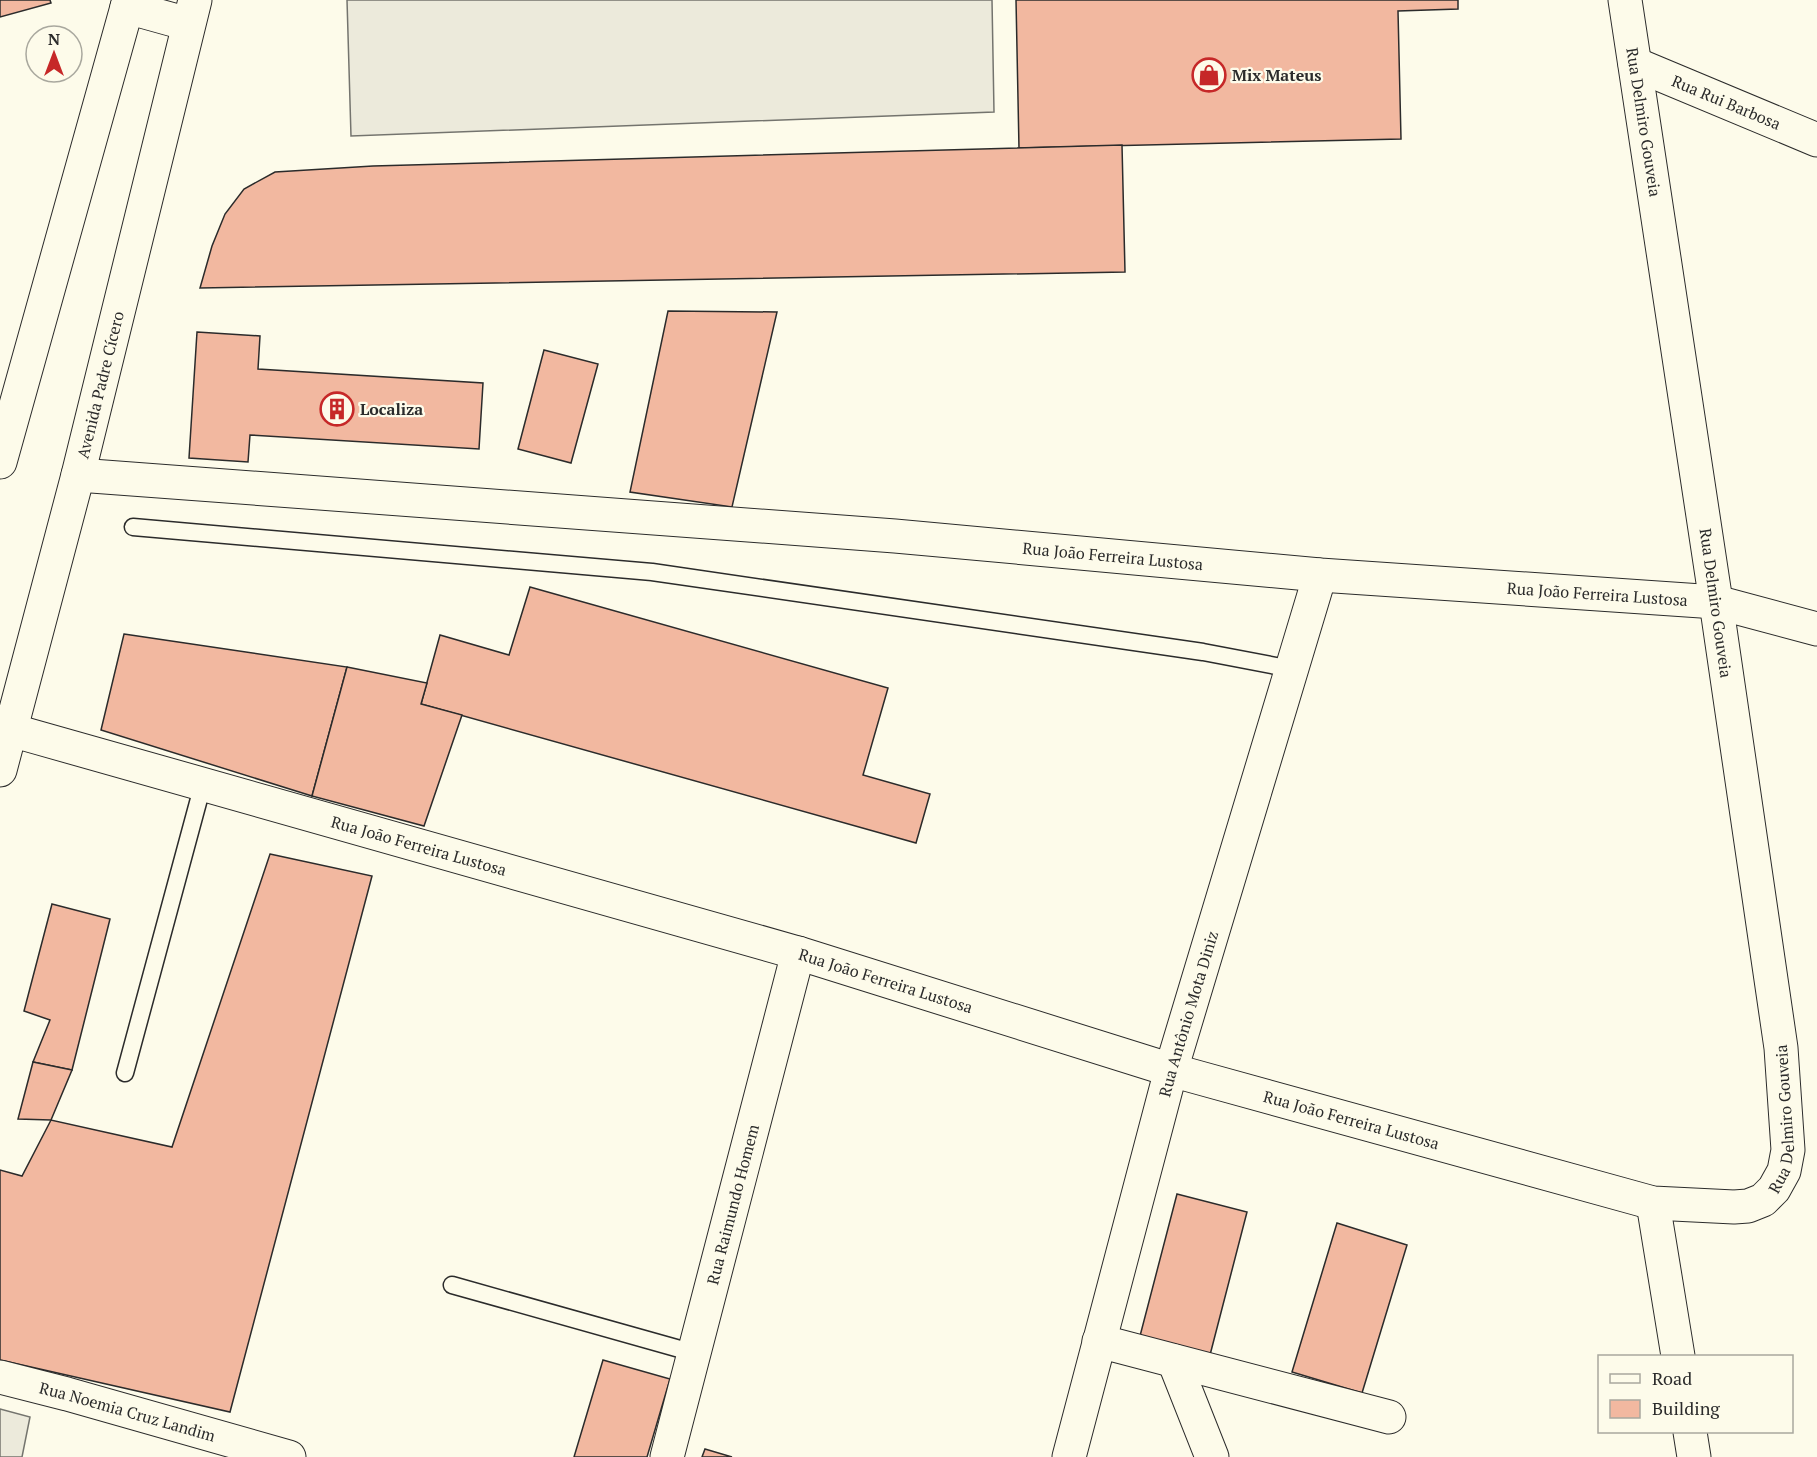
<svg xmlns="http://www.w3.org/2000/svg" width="1817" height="1457" font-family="'PT Serif',serif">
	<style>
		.parking { fill: #eceadb; stroke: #74746e; stroke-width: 1.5 }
		.building { fill: #f2b8a0; stroke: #2b2b2b; stroke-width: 1.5 }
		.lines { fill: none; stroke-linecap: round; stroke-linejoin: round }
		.lane-casing { stroke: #2b2b2b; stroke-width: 19 }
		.street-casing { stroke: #2b2b2b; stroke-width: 35 }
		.highway-casing { stroke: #2b2b2b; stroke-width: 35 }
		.lane { stroke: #fdfbea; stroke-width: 16 }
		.street { stroke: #fdfbea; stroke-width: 33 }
		.highway { stroke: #fdfbea; stroke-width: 33 }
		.labels { text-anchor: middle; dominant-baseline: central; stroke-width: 4.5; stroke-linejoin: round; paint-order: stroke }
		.poi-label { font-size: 16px; font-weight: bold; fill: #2b2b2b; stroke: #fdfbea; text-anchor: start }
		.street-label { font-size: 16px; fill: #2b2b2b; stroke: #fdfbea }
	</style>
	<rect width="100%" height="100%" fill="#fdfbea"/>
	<g class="parking">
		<path d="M347 0H992L994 112 351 136Z"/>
		<path d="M0 1409 30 1417 22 1457H0Z"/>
	</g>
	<g class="building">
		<path d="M0 0H50L51 3 0 17Z"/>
		<path d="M1016 0H1458V9L1398 11 1401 139 1019 148Z"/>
		<path d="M1122 145 1125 272 200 288 212 246 225 214 244 189 275 172 373 166Z"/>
		<path d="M668 311 777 312 732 507 630 492Z"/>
		<path d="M197 332 260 336 258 369 483 383 479 449 250 435 248 462 189 458Z"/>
		<path d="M544 350 598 364 571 463 518 449Z"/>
		<path d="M530 587 888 688 863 775 930 794 916 843 421 704 440 635 509 655Z"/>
		<path d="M124 634 347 667 312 796 101 730Z"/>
		<path d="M347 667 427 683 421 704 462 715 424 826 312 796Z"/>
		<path d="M270 854 372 876 230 1412 0 1360V1170L22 1176 51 1120 172 1147Z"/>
		<path d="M52 904 110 919 72 1070 33 1062 50 1020 24 1011Z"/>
		<path d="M33 1062 72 1070 51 1120 18 1119Z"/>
		<path d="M1177 1194 1247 1212 1210 1355 1140 1336Z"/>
		<path d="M1337 1223 1407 1245 1362 1393 1292 1372Z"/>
		<path d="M603 1360 670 1379 647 1457H574Z"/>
		<path d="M705 1449 732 1457H702Z"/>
	</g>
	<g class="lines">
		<g class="lane-casing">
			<g id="lane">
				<path d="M133 527 652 572 1203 652 1292 669"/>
				<path d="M125 1073 203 784"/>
				<path d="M452 1285 694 1353"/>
			</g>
		</g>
		<g class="street-casing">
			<g id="street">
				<path id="s1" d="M1635 64 1817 140"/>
				<path id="s2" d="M78 475 895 536 1320 575 1716 602 1817 629"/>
				<path id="s3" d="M11 730 798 953 1171 1070 1653 1203 1734 1207 1748 1206 1763 1200 1774 1189 1784 1171 1788 1150 1781 1048 1716 602 1625 0"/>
				<path d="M1653 1203 1678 1356"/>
				<path d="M1099 1341 1389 1417"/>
				<path d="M1174 1361 1212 1457"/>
				<path id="s4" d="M0 1377 67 1394 289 1457"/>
				<path d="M1690 1432 1694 1457"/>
				<path id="s5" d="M667 1457 798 953"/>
				<path id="s6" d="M1069 1457 1171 1070 1320 575"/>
			</g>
		</g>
		<g class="highway-casing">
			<g id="highway">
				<path d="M127 7 188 24"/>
				<path d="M0 462 129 0"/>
				<path id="s7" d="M0 770 78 475 195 0"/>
			</g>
		</g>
		<use href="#lane" class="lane"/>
		<use href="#street" class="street"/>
		<use href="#highway" class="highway"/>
	</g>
	<defs>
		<g id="shop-ring" transform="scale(1.725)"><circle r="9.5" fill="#fdfbea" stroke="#c62828" stroke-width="1.5"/><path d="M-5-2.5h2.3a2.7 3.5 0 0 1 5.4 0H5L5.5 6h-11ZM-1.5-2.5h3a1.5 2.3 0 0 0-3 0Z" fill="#c62828"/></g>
		<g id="building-ring" transform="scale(1.725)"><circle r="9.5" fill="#fdfbea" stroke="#c62828" stroke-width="1.5"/><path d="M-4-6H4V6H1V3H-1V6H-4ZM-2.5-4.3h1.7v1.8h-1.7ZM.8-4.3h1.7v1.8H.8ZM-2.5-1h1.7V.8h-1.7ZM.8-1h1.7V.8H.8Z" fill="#c62828"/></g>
	</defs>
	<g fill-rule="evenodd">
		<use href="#shop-ring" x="1209" y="75"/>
		<use href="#building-ring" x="337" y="409"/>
	</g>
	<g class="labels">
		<g class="poi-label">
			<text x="1232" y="75">Mix Mateus</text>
			<text x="360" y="409">Localiza</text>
		</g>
		<g class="street-label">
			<text stroke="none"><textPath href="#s1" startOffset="99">Rua Rui Barbosa</textPath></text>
			<text transform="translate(1644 122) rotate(81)">Rua Delmiro Gouveia</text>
			<text stroke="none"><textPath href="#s7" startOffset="398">Avenida Padre Cícero</textPath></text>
			<text stroke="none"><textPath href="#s2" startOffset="1038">Rua João Ferreira Lustosa</textPath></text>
			<text stroke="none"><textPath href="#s2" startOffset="1524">Rua João Ferreira Lustosa</textPath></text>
			<text transform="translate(1716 603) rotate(82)">Rua Delmiro Gouveia</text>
			<text stroke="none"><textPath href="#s3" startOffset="424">Rua João Ferreira Lustosa</textPath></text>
			<text stroke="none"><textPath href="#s3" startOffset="910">Rua João Ferreira Lustosa</textPath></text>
			<text stroke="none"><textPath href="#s6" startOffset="459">Rua Antônio Mota Diniz</textPath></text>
			<text stroke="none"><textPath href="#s3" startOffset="1908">Rua Delmiro Gouveia</textPath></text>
			<text stroke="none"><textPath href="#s3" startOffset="1396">Rua João Ferreira Lustosa</textPath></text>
			<text stroke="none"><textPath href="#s5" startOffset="261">Rua Raimundo Homem</textPath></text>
			<text stroke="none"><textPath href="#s4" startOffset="132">Rua Noemia Cruz Landim</textPath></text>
		</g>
	</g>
	<rect x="1598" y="1355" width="195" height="78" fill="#fdfbea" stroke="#a9a89e" stroke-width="1.5"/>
	<rect x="1610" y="1374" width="30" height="9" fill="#fdfbea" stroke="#a9a89e" stroke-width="1.5"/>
	<text x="1652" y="1385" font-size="18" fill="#2b2b2b">Road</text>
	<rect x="1610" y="1400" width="30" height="18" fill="#f2b8a0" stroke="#a9a89e" stroke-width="1.5"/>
	<text x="1652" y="1415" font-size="18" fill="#2b2b2b">Building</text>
	<g transform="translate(54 54)"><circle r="28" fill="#fdfbea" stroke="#a9a89e" stroke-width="1.5"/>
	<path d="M0-4.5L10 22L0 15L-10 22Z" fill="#c62828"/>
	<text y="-9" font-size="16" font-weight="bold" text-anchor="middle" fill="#2b2b2b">N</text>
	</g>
</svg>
